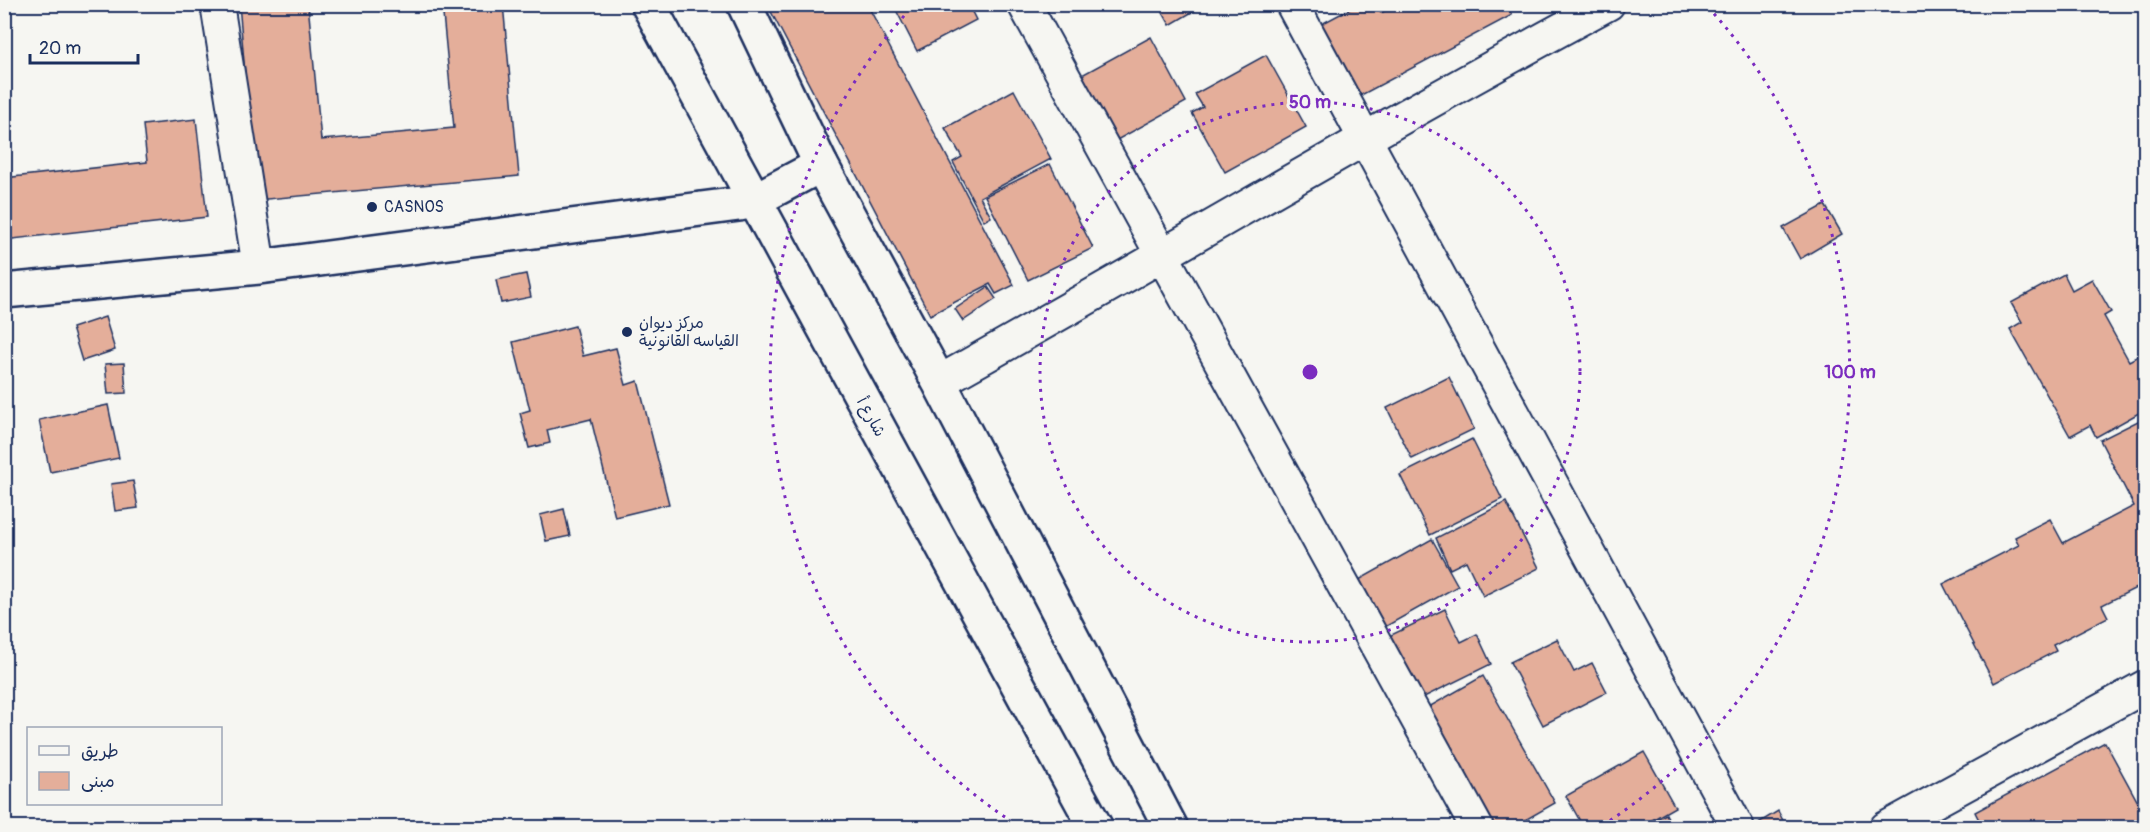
<svg xmlns="http://www.w3.org/2000/svg" width="2150" height="832" font-family="Pangolin,'Playpen Sans Arabic',sans-serif">
	<style>
		.building { fill: #e4ae9a; stroke: #1b2f5e; stroke-width: 1.5 }
		.lines { fill: none; stroke-linecap: round; stroke-linejoin: round }
		.street-casing { stroke: #1b2f5e; stroke-width: 36 }
		.secondary-casing { stroke: #1b2f5e; stroke-width: 38 }
		.street { stroke: #f6f6f2; stroke-width: 32 }
		.secondary { stroke: #f6f6f2; stroke-width: 33 }
		.ring { fill: none; stroke: #7b2cbf; stroke-width: 3; stroke-dasharray: 3 6 }
		.poi-dot { fill: #1b2f5e; stroke: #f6f6f2; stroke-width: 2 }
		.labels { text-anchor: middle; dominant-baseline: central; stroke-width: 6; stroke-linejoin: round; paint-order: stroke }
		.poi-label { font-size: 16px; fill: #1b2f5e; stroke: #f6f6f2; text-anchor: start }
		.street-label { font-size: 16px; fill: #1b2f5e; stroke: #f6f6f2 }
		.centre { fill: #7b2cbf; stroke: #f6f6f2; stroke-width: 3 }
		.ring-label { font-size: 18px; text-anchor: middle; font-weight: bold; fill: #7b2cbf; stroke: #f6f6f2; stroke-width: 6; stroke-linejoin: round; paint-order: stroke }
	</style>
	<rect width="100%" height="100%" fill="#f6f6f2"/>
	<filter id="ink" filterUnits="userSpaceOnUse"><feTurbulence type="fractalNoise" baseFrequency=".0167" numOctaves="2"/><feDisplacementMap in="SourceGraphic" scale="12" xChannelSelector="R" yChannelSelector="G"/><feConvolveMatrix kernelMatrix="1 2 1 2 8 2 1 2 1" color-interpolation-filters="sRGB"/></filter>
	<g filter="url(#ink)">
		<g class="building">
			<path d="M239 4H308L321 140 454 128 442 4H503L519 176 256 200Z"/>
			<path d="M767 4H867L1014 285 996 294 990 284 930 315Z"/>
			<path d="M893 4H968L976 20 917 51Z"/>
			<path d="M1158 4H1206L1170 25Z"/>
			<path d="M1359 4H1377L1381 13 1398 4H1506L1512 15 1350 101 1312 29Z"/>
			<path d="M1151 37 1186 102 1106 146 1071 81Z"/>
			<path d="M1266 55 1306 127 1225 172 1192 113 1203 107 1195 94Z"/>
			<path d="M1014 90 1051 159 980 197 991 217 984 221 953 162 962 157 945 128Z"/>
			<path d="M196 119 207 217 4 240V178L147 162 143 125Z"/>
			<path d="M1050 164 1093 248 1028 280 985 196Z"/>
			<path d="M1825 205 1842 234 1800 259 1783 228Z"/>
			<path d="M526 274 531 297 501 303 496 280Z"/>
			<path d="M2064 274 2072 290 2092 279 2111 312 2104 316 2129 361 2140 355 2146 365V409L2096 437 2090 425 2070 436 2010 329 2022 322 2011 303Z"/>
			<path d="M988 287 996 299 963 321 955 309Z"/>
			<path d="M105 317 115 350 82 361 72 328Z"/>
			<path d="M575 326 583 356 616 348 626 385 638 381 669 504 615 517 591 419 547 430 550 443 529 448 520 413 530 410 513 342Z"/>
			<path d="M124 363 126 393 108 394 105 364Z"/>
			<path d="M1449 377 1474 429 1412 459 1387 408Z"/>
			<path d="M108 405 119 458 50 472 39 420Z"/>
			<path d="M2146 417V583L2102 605 2108 617 2053 645 2056 651 1994 683 1943 584 2019 545 2015 537 2050 519 2063 543 2134 506 2100 440Z"/>
			<path d="M1472 439 1502 499 1430 535 1400 475Z"/>
			<path d="M133 481 138 508 115 511 111 484Z"/>
			<path d="M1506 502 1539 568 1483 596 1466 561 1450 569 1436 538Z"/>
			<path d="M564 509 570 536 546 541 540 515Z"/>
			<path d="M1432 539 1458 586 1383 628 1357 581Z"/>
			<path d="M1445 609 1461 642 1477 634 1491 664 1414 702 1383 639Z"/>
			<path d="M1557 639 1574 672 1592 663 1607 692 1543 725 1510 662Z"/>
			<path d="M1483 676 1555 803 1511 828H1495L1427 708Z"/>
			<path d="M2105 742 2146 817V828H1983L1975 812Z"/>
			<path d="M1644 752 1675 807 1638 828H1584L1566 796Z"/>
			<path d="M1778 811 1787 828H1750Z"/>
			<path d="M1666 814 1673 828H1640Z"/>
		</g>
		<g class="lines">
			<g class="street-casing">
				<g id="street">
					<path d="M217 4 259 267"/>
					<path d="M1024 4 1477 828"/>
					<path d="M1292 4 1738 828"/>
					<path d="M939 382C1163 257 1382 125 1608 4"/>
					<path d="M1886 828 2146 686"/>
				</g>
			</g>
			<g class="secondary-casing">
				<g id="secondary">
					<path d="M648 4 1096 828"/>
					<path d="M744 4 821 165 939 382 1171 828"/>
					<path d="M4 291 259 267 739 204 753 201 821 165"/>
				</g>
			</g>
			<use href="#street" class="street"/>
			<use href="#secondary" class="secondary"/>
		</g>
	</g>
	<g class="ring">
		<circle cx="1310" cy="372" r="270"/>
		<path d="M1020 827A540 540 0 0 1 912 7M1708 7A540 540 0 0 1 1600 827"/>
	</g>
	<g class="poi-dot">
		<circle cx="372" cy="207" r="6"/>
		<circle cx="627" cy="332" r="6"/>
	</g>
	<g class="labels">
		<g class="poi-label">
			<text x="384" y="207">CASNOS</text>
			<text x="639" y="323">مركز ديوان<tspan x="639" dy="18">القياسه القانونية</tspan></text>
		</g>
		<g class="street-label">
			<text transform="translate(871 417) rotate(61)">شارع أ</text>
		</g>
	</g>
	<circle cx="1310" cy="372" r="9" class="centre"/>
	<g class="ring-label">
		<text x="1310" y="108">50 m</text>
		<text x="1850" y="378">100 m</text>
	</g>
	<rect width="2150" height="832" fill="none" stroke="#f6f6f2" stroke-width="24"/>
	<rect x="12" y="12" width="2126" height="808" fill="none" stroke="#1b2f5e" stroke-width="2" filter="url(#ink)"/>
	<rect x="27" y="727" width="195" height="78" fill="#f6f6f2" stroke="#9ea6b7" stroke-width="1.5"/>
	<rect x="39" y="746" width="30" height="9" fill="#f6f6f2" stroke="#9ea6b7" stroke-width="1.5"/>
	<text x="81" y="757" font-size="18" fill="#1b2f5e">طريق</text>
	<rect x="39" y="772" width="30" height="18" fill="#e4ae9a" stroke="#9ea6b7" stroke-width="1.5"/>
	<text x="81" y="787" font-size="18" fill="#1b2f5e">مبنى</text>
	<path d="M30 54v9h108v-9" fill="none" stroke="#1b2f5e" stroke-width="3"/>
	<text x="39" y="54" font-size="18" fill="#1b2f5e" stroke="#f6f6f2" stroke-width="4.5" paint-order="stroke">20 m</text>
</svg>
